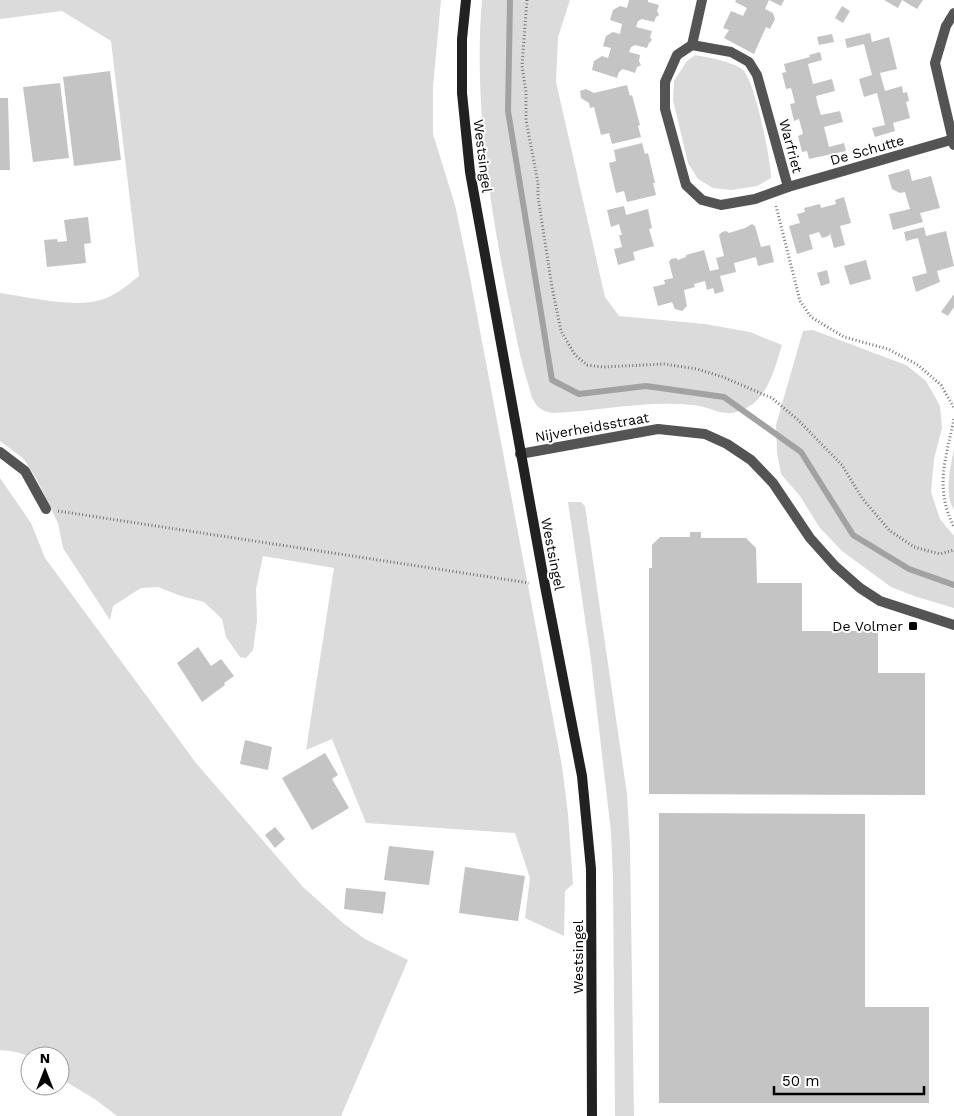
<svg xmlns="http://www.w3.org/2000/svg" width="954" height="1116" font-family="'Work Sans',sans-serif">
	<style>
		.green { fill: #dbdbdb }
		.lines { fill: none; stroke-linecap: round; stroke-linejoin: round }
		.stream { stroke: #a2a2a2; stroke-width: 6 }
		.building { fill: #c4c4c4 }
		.path { stroke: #767676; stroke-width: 3; stroke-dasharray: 1 2.5; stroke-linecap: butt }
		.minor { stroke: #545454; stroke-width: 10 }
		.tertiary { stroke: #545454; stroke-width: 10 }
		.secondary { stroke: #212121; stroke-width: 10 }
		.poi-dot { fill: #000; stroke: #fff; stroke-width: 2 }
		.labels { text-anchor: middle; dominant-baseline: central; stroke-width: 4; stroke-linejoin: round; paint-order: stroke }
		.street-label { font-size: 14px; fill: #000; stroke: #fff }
		.poi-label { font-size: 14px; fill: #000; stroke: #fff; text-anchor: end }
	</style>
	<rect width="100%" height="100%" fill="#fff"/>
	<g class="green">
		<path d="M0 0H441L433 87V134L455 205 468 267 562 766 568 814 573 884 565 891 564 936 525 918 530 878 515 833 366 823 332 739 306 750 334 568 263 556 256 589 257 621 253 650 246 658 240 657 226 637 222 619 204 602 181 596 158 587 141 588 113 606 110 620 63 548 58 523 37 480 24 459 0 441V293C30 297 75 309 104 299 117 294 128 285 139 276L111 41 62 11 0 19Z"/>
		<path d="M482 0H570L558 37 556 82 605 297 619 316 705 324 750 332 782 345C775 367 769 395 748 407 724 421 715 407 693 405 646 400 599 411 552 413 544 411 538 409 534 401 531 397 530 391 529 387 522 365 517 343 513 320 491 219 473 104 482 0Z"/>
		<path d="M695 55C707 57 734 62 743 70 755 82 771 160 771 178L757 186 731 190 713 188 698 179 688 163 673 100 674 81 687 61Z"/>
		<path d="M813 330 906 365 926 381 940 406 942 428 934 459 931 492 940 519 954 536V608L914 596 891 587 842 551 820 528 800 496 781 474 777 452 776 425 803 331Z"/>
		<path d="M954 450V510C944 495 950 466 954 450Z"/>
		<path d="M0 478 31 523 45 558 196 763 303 887 343 923 365 939 408 960 341 1116H117L96 1100 60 1078V1056H30V1057C20 1052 11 1051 0 1050Z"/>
		<path d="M568 502H581L585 506 627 794 630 845 634 1116H615L613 879 611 832 591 660Z"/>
	</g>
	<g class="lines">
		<path class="stream" d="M510 0 508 111 552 380 579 394 646 386 724 397 801 452 853 535 909 569 954 585"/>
	</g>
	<g class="building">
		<path d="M629 0H648V2L659 5 657 11 659 15 656 17 654 22 642 19 638 21 636 27 652 31 650 37 652 40 649 43 647 48 635 45 631 47 629 52 640 55 639 61 641 65 637 67 635 73 623 69 619 72 617 78 592 70 594 61 602 56 608 58 611 48 603 46 606 36 613 32 620 34 622 24 610 20 613 10 620 6 627 8Z"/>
		<path d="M736 0H784L781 6 769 0 765 9 773 13 775 19 770 29 766 27 754 54 724 38 729 30 723 28 731 11 743 16 747 8 735 2Z"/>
		<path d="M884 0H923L917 9 902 0 898 8Z"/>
		<path d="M842 6 850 11 843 23 835 18Z"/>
		<path d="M870 33 872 42 889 37 897 69 880 73 885 91 902 86 903 93 907 92 909 101 906 102 910 118 893 123 895 131 875 137 872 128 885 125 877 93 864 97 859 79 872 75 864 44 847 48 845 39Z"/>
		<path d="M832 34 834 42 819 45 817 37Z"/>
		<path d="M820 52 822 60 808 64 813 84 832 79 835 91 816 96 818 106 821 115 840 111 843 122 824 127 829 147 844 143 846 151 809 159 807 151 802 152 798 136 803 134 799 119 794 121 790 104 795 103 791 88 786 89 782 73 786 72 784 64 810 57 809 55Z"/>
		<path d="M110 71 121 160 74 166 63 77Z"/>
		<path d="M60 83 69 158 33 162 23 87Z"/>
		<path d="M627 85 630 96 632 95 640 125 638 126 641 137 612 144 609 133 601 135 594 107 590 108 589 103 581 98 580 91 586 89 594 93Z"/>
		<path d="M0 98H8L10 170H0Z"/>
		<path d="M642 143 645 154 648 153 655 183H653L656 195 627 202 624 191 616 193 609 163 616 161 614 150Z"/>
		<path d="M909 169 912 181 931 176 940 208 920 213 923 222 893 230 889 214 910 209 905 192 900 193 892 189 888 175Z"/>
		<path d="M844 197 851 223 840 226 845 245 834 248 830 233 829 236 822 238 819 232 809 235 813 249 797 254 789 226 800 223 797 214 805 212 804 208 820 204 821 208 836 204 835 200Z"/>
		<path d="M624 206 626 215 648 209 652 228 649 229 654 246 633 252 635 260 618 265 614 249 622 247 619 235H622L619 224 611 227 607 210Z"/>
		<path d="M88 217 91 243 84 244 86 263 47 267 44 240 57 239 58 242 67 241 64 220Z"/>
		<path d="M752 224 755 226 761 247 770 245 774 262 758 266 756 257 734 263 736 272 720 276 724 291 715 294 713 288 707 290 705 281 694 284 695 287 684 290 687 306 682 311 675 309 672 302 658 306 653 287 665 284 664 280 673 278 669 262 671 259 676 258 678 260 686 257V255L704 250 710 271 719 269 716 258 724 256 719 235 722 232 726 231 729 233 745 228Z"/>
		<path d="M924 227 926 236 946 231 954 266 937 271 940 282 916 292 912 277 927 273 918 238 906 241 904 232Z"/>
		<path d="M866 260 871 279 850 285 844 266Z"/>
		<path d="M827 270 830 283 821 286 817 273Z"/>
		<path d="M954 294V307L948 316 941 312Z"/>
		<path d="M690 532H701V538H746L756 548 757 583H802V631H878V673H925V795L649 794V568H652V545L660 537H690Z"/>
		<path d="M198 647 211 666 221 659 234 676 224 683 225 685 202 702 177 663Z"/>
		<path d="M245 740 272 747 268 770 240 764Z"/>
		<path d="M325 753 338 775 332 779 349 808 312 830 282 778Z"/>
		<path d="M659 813 865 814V1007H929V1103H659Z"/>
		<path d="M275 827 285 839 275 848 265 835Z"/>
		<path d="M389 846 434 851 429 885 384 880Z"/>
		<path d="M465 867 525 876 518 921 459 913Z"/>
		<path d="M346 888 386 892 383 914 344 909Z"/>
	</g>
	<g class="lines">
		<g class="path">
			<path d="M527 0 522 66 526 92V120L538 183V197L552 287 561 331 575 355 587 365 603 367 664 364 697 369 723 377 772 398 798 420 842 465 862 498 889 530 914 547 940 554 954 550"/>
			<path d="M776 206 800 301 811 317 844 337 888 349 918 365 941 385 954 408"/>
			<path d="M954 419C946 458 934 488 954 527"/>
			<path d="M58 511 529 583"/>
		</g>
		<g class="minor">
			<path d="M702 0 692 45 677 55 665 82V109L686 185 702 200 721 205 755 199 788 187 954 139"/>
			<path d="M954 13 946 26 935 63 954 145"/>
			<path d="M692 45 731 52 749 62 757 75 788 187"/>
			<path d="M0 452 25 471 46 509"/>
		</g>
		<path class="tertiary" d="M520 454 658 429 705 434 727 444 751 460 773 483 810 538 835 566 860 588 880 601 954 625"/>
		<path class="secondary" d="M466 0 462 39V93L470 172 545 586 582 776 591 869 592 1116"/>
	</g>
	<rect class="poi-dot" x="908" y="621" width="10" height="10" rx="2.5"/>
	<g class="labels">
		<g class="street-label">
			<text transform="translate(791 146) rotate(75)">Warfriet</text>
			<text transform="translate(867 150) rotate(-16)">De Schutte</text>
			<text transform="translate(483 156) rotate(83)">Westsingel</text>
			<text transform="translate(592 427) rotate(-10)">Nijverheidsstraat</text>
			<text transform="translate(553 554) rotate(79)">Westsingel</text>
			<text transform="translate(578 957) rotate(-90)">Westsingel</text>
		</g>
		<g class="poi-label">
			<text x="903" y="626">De Volmer</text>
		</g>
	</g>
	<g transform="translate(45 1071)"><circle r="24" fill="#ffffff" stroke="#999999"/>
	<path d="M0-4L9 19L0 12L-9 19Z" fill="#000000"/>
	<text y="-8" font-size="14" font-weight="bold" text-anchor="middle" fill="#000000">N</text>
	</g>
	<path d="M774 1086v8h150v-8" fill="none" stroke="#000000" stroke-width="2.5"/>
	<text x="782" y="1086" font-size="15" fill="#000000" stroke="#ffffff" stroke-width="4" paint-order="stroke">50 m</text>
</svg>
